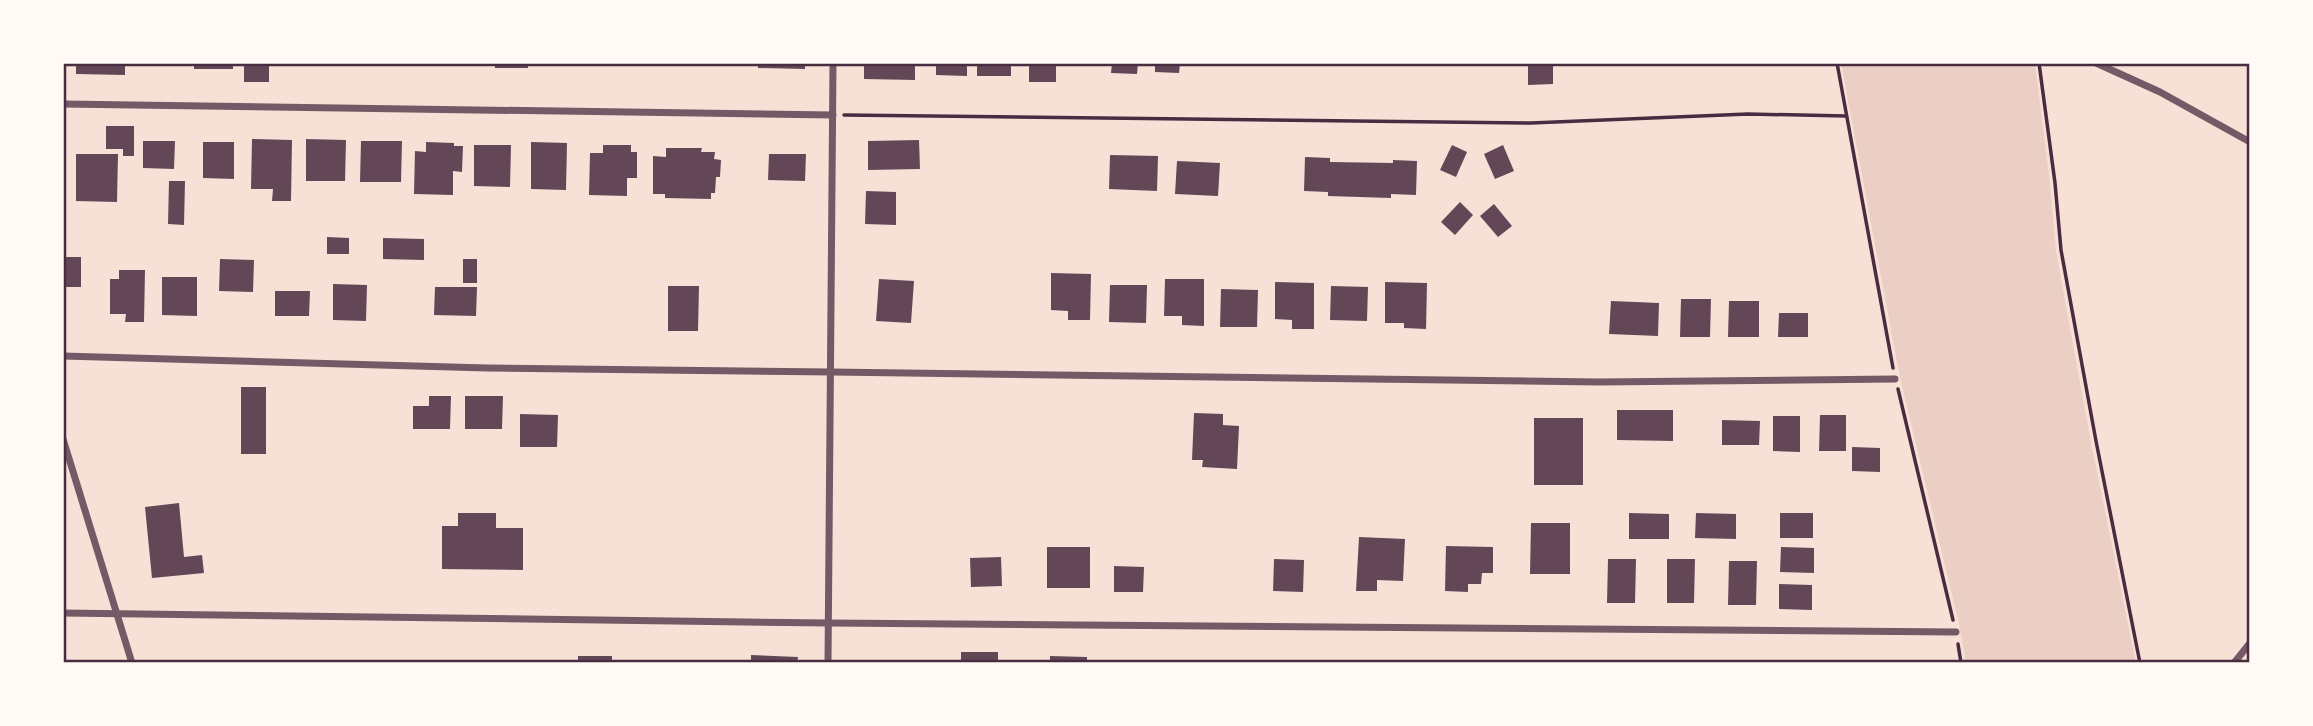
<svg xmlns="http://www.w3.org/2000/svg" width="2313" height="726" font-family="'Noto Sans',sans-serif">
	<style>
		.green { fill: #ebcfc5 }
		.building { fill: #644757 }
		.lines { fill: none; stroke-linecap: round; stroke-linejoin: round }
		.path { stroke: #4a2c40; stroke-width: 3.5 }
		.minor { stroke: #755966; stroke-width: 7 }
		.neatline { fill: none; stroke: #4a2c40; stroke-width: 2.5 }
	</style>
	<rect width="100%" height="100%" fill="#f7e1d7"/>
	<path class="green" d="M1841 63H2035L2050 183 2056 251 2091 442 2136 663H1966L1959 624 1900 378Z"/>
	<g class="building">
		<path d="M76 63H125V75L76 74Z"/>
		<rect x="194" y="63" width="39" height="6"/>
		<path d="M244 63 269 65V82H244Z"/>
		<rect x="495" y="63" width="33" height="5"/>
		<path d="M758 63H805V69L758 68Z"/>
		<path d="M864 63H915V80L864 79Z"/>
		<path d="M936 63H967V76L936 75Z"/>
		<rect x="977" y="63" width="34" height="13"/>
		<rect x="1029" y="63" width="27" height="19"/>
		<path d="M1112 63H1138L1137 74 1111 73Z"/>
		<path d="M1155 63H1180L1179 73 1155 72Z"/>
		<path d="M1528 63H1553V84L1528 85Z"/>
		<path d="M106 126H134V156H123V149H106Z"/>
		<path d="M252 139 292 140 291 201H272L273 189H251Z"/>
		<path d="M306 139 346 140 345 181H306Z"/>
		<path d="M919 140 920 169 868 170V141Z"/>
		<path d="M143 141H175L174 169 143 168Z"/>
		<path d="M361 141H402L401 182H360Z"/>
		<path d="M203 142H234V179L203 178Z"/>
		<path d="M426 142 454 143V146H463L462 172 453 171V195L414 194 415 151 426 152Z"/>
		<path d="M531 142 567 143 566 190 531 189Z"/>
		<path d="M474 145H511L510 187 474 186Z"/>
		<path d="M603 145H631V152H637V178H627V196L589 195 590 153H603Z"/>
		<path d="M1452 145 1467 152 1456 177 1440 170Z"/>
		<path d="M1503 145 1514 171 1495 179 1484 154Z"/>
		<path d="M666 148H702L701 152H715L714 159 721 160 720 177H716L715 193H711V199L665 198V194H653V156L666 157Z"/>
		<path d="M76 154H118L117 202 76 201Z"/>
		<path d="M769 154H806L805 181 768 180Z"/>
		<path d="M1110 155 1158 156 1157 191 1109 189Z"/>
		<path d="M1305 157 1330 158V162L1393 163V160L1417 161 1416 195 1391 194V198L1328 196V192L1304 191Z"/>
		<path d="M1177 161 1220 163 1218 196 1175 194Z"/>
		<path d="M169 181H185L184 225 168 224Z"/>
		<path d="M866 191 896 192V225L865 224Z"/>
		<path d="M1460 202 1473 215 1455 235 1441 222Z"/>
		<path d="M1494 204 1512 226 1498 237 1480 216Z"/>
		<path d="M327 237 349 238V254H327Z"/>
		<path d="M383 238 424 239V260L383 259Z"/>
		<rect x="63" y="257" width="18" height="30"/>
		<path d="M220 259 254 260 253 292 219 291Z"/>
		<rect x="463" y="259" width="14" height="24"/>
		<path d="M119 270H145L144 322H125L126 314H110V279H119Z"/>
		<path d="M1051 273 1091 274 1090 320H1068V311L1051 310Z"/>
		<path d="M162 277H197V316L162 315Z"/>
		<path d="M879 279 914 281 911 323 876 321Z"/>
		<path d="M1165 279H1204V326L1182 325V316H1164Z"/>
		<path d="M1275 282 1314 283V329H1292V320L1275 319Z"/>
		<path d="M1385 282 1427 283 1426 329 1404 328V323H1385Z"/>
		<path d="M333 284 367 285 366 321 333 320Z"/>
		<path d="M1110 285H1147L1146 323 1109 322Z"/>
		<path d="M668 286H699L698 331H668Z"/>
		<path d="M1331 286 1368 287 1367 321 1330 320Z"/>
		<path d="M435 287H477L476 316 434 315Z"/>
		<path d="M1221 289 1258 290 1257 327H1220Z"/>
		<path d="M275 291H310L309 316H275Z"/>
		<path d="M1681 299H1711L1710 337H1680Z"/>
		<path d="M1611 301 1659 303 1658 336 1609 334Z"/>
		<path d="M1729 301H1759V337H1728Z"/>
		<path d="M1779 313H1808V337H1778Z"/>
		<rect x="241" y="387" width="25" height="67"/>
		<path d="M429 396H451L450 429H413V406H429Z"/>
		<path d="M465 396H503L502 429H465Z"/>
		<path d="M1617 410H1673V441L1617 440Z"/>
		<path d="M1194 413 1223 414V425L1239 426 1237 469 1202 467 1203 460H1192Z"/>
		<path d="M520 414 558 415 557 447H520Z"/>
		<path d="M1820 415H1846V451H1819Z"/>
		<path d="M1773 416H1800V452L1773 451Z"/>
		<rect x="1534" y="418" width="49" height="67"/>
		<path d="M1722 420 1760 421 1759 445H1722Z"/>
		<path d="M1852 447 1880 448V472L1852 471Z"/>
		<path d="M179 503 184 557 202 555 204 573 152 578 145 507Z"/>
		<path d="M458 513H496V528H523V570L442 569V526H458Z"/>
		<path d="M1629 513 1669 514V539H1629Z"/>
		<path d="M1696 513 1736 514V539L1695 538Z"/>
		<rect x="1780" y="513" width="33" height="25"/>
		<path d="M1531 523H1570V574H1530Z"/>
		<path d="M1359 537 1405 539 1403 581 1377 580V591H1356Z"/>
		<path d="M1446 546 1493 547V573H1482L1481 584H1468V592L1445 591Z"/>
		<rect x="1047" y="547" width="43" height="41"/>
		<path d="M1781 547 1814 548V573L1780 572Z"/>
		<path d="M1001 557 1002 586 971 587 970 558Z"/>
		<path d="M1274 559 1304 560 1303 592 1273 591Z"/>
		<path d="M1608 559H1636L1635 603H1607Z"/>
		<path d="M1667 559H1695L1694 603H1667Z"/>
		<path d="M1729 561H1757L1756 605H1728Z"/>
		<path d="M1114 566 1144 567 1143 592H1114Z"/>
		<path d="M1779 584 1812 585V610L1779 609Z"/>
		<rect x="961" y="652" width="37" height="11"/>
		<path d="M751 655 798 657 797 663H751Z"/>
		<rect x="578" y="656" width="34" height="7"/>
		<path d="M1050 656 1087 657V663H1050Z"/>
	</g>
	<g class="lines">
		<g class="path">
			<path d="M1837 63 1893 368"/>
			<path d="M2039 63 2055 183 2061 250 2096 441 2140 663"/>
			<path d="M844 115 1531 123 1748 114 1846 116"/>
			<path d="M1898 389 1953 620"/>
			<path d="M1958 644 1961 663"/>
		</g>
		<g class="minor">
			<path d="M2096 63 2160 92 2250 142"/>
			<path d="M63 104 833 115"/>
			<path d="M63 356 487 368 831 372 1599 382 1895 379"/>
			<path d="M63 439 132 663"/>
			<path d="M63 613 829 623 1956 632"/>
			<path d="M828 663 833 63"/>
			<path d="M2234 663 2250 643"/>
		</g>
	</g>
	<rect width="2313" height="726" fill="none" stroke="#fffaf5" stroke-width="130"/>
	<rect x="65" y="65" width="2183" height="596" class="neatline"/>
</svg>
